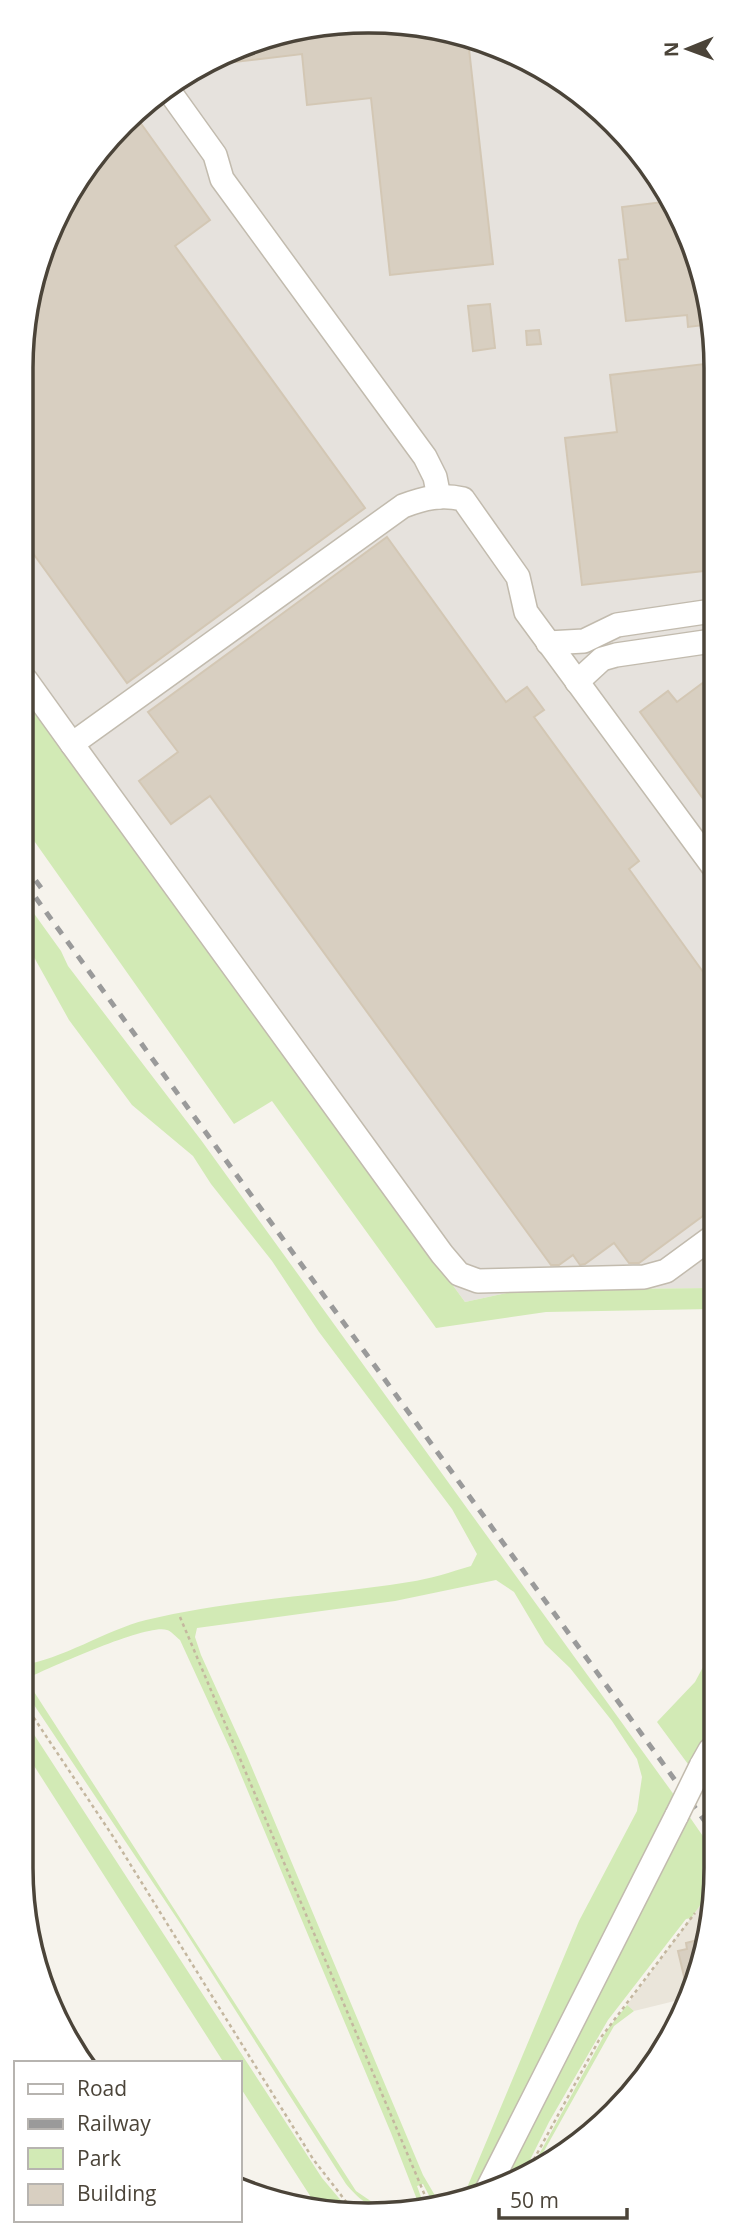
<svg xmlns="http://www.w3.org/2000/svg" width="737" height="2236" font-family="'Open Sans',sans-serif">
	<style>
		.residential { fill: #eae5da }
		.industrial { fill: #e6e2dd }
		.green { fill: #d2eab5 }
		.building { fill: #d8cfc1; stroke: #d3c7b4; stroke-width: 2 }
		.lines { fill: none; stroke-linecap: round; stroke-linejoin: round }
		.minor-casing { stroke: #c2bbae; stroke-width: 26 }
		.path { stroke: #c4b79f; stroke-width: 2.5; stroke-dasharray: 3.5 3.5; stroke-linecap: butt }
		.minor { stroke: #fff; stroke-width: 23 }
		.rail { stroke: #9a9a9a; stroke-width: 5; stroke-dasharray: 9 9; stroke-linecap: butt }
		.minor-bridge-casing { stroke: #c2bbae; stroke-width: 26; stroke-linecap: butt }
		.minor-bridge { stroke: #fff; stroke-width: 23 }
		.rim { fill: none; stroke: #4b4439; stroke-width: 3.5 }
	</style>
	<rect width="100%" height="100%" fill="#f6f3ec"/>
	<path class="residential" d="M709 1893V1936L683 1999 634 2011 627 2005Z"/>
	<path class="industrial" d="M301 28H437L542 67 629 139 680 215 713 323 711 1288 521 1290 465 1302 26 699 28 300 80 175 176 79Z"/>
	<g class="green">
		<path d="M26 699 465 1302 520 1290 711 1288V1309L546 1312 436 1328 272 1101 234 1124 25 828Z"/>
		<path d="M25 901 61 951 68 966 201 1140 677 1799 470 2198 461 2202 579 1921 637 1811 642 1777 637 1759 612 1721 570 1668 545 1644 514 1592 496 1580 395 1601 197 1628 195 1637 201 1655 247 1756 423 2175 440 2204 434 2205 423 2184 417 2186 424 2205 417 2206 416 2197 391 2133 231 1751 180 1640C176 1637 171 1631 167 1630 148 1623 54 1666 32 1676L29 1684 356 2191 375 2204 390 2208C369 2209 359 2199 346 2184L178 1920 22 1687V1665C61 1660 106 1630 146 1620 232 1599 322 1596 409 1582 430 1579 451 1572 471 1566L477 1554 452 1509 319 1332 272 1261 211 1184 193 1156 132 1105 69 1020 25 941Z"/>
		<path d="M710 1654V1727L693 1760 710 1771V1794L657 1722 695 1682Z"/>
		<path d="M22 1716 322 2178 349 2210 324 2212 316 2205 240 2087V2063H224L22 1747Z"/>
		<path d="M689 1816 709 1845V1893L691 1918 686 1919 608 2020 549 2122 523 2174 501 2184Z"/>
		<path d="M43 1978 96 2063H87L47 1998Z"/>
		<path d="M627 2005 634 2011 614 2026 534 2169 530 2171 607 2030Z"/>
	</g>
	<g class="building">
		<path d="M301 28H437L468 40 493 264 390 275 371 98 307 105 302 54 226 63 225 59Z"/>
		<path d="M137 118 210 220 175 246 365 508 127 683 27 545 28 300 80 175Z"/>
		<path d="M671 201 680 215 713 324 688 327 687 315 626 321 619 260 628 259 622 207Z"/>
		<path d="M490 304 495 348 473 351 468 306Z"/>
		<path d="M539 330 541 344 527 345 526 331Z"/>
		<path d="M713 363 712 570 582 585 565 438 617 432 610 375Z"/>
		<path d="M387 537 506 702 527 687 544 710 534 717 639 861 629 869 711 983V1210L639 1263H629L614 1243 585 1264 580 1265 573 1255 559 1265H551L210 796 171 824 139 781 178 752 148 712Z"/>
		<path d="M712 676V811L640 712 668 691 677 702Z"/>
		<path d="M701 1939 702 1945 706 1944 687 1989 678 1951 687 1949 686 1943Z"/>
	</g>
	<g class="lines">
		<g class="minor-casing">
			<g id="minor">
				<path d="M167 88 215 155 222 179 425 457 435 477 439 497"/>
				<path d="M548 643 584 641 617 625 712 611"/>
				<path d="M26 680 72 744"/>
				<path d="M577 682 602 659 616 655 712 641"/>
				<path d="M711 1238 666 1271 644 1277 478 1281 459 1274 442 1254 72 744 403 506C424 498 441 494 463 499L518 577 526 612 712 865"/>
				<path d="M701 1766 710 1750"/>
				<path d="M487 2190 677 1815"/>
			</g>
		</g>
		<g class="path">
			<path d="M180 1617 429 2205"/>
			<path d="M22 1700 114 1838 313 2159 351 2208 355 2210"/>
			<path d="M527 2172 599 2040 695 1913"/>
		</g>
		<use href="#minor" class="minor"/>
		<g class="rail">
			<path d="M25 866 42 889"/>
			<path d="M25 883 709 1827"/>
		</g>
		<g class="minor-bridge-casing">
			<path id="minor-bridge" d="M677 1815 701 1766"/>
		</g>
		<use href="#minor-bridge" class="minor-bridge"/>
	</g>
	<path d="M0 0H737V2236H0ZM368 33H369A335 335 0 0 1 704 368V1868A335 335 0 0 1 369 2203H368A335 335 0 0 1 33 1868V368A335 335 0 0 1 368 33Z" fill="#fff" fill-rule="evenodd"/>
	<path class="rim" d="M368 33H369A335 335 0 0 1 704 368V1868A335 335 0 0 1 369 2203H368A335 335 0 0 1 33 1868V368A335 335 0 0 1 368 33Z"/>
	<rect x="14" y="2061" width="228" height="161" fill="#ffffff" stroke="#b7b4b0" stroke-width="2"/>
	<rect x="28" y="2084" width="35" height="10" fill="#ffffff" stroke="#b7b4b0" stroke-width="2"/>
	<text x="77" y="2096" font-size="21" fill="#4b4439">Road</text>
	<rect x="28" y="2119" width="35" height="10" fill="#9a9a9a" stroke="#b7b4b0" stroke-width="2"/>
	<text x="77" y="2131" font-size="21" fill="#4b4439">Railway</text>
	<rect x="28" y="2148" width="35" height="21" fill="#d2eab5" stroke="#b7b4b0" stroke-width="2"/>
	<text x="77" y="2166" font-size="21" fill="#4b4439">Park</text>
	<rect x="28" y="2184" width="35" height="21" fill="#d8cfc1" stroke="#b7b4b0" stroke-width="2"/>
	<text x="77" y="2201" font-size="21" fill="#4b4439">Building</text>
	<g transform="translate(688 49) rotate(269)" stroke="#ffffff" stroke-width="5" paint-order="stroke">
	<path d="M0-5L12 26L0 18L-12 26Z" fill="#4b4439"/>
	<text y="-10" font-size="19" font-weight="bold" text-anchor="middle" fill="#4b4439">N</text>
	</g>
	<path d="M499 2208v10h128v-10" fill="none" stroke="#4b4439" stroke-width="3.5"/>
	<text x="510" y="2208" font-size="21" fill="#4b4439" stroke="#ffffff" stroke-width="5" paint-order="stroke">50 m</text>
</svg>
